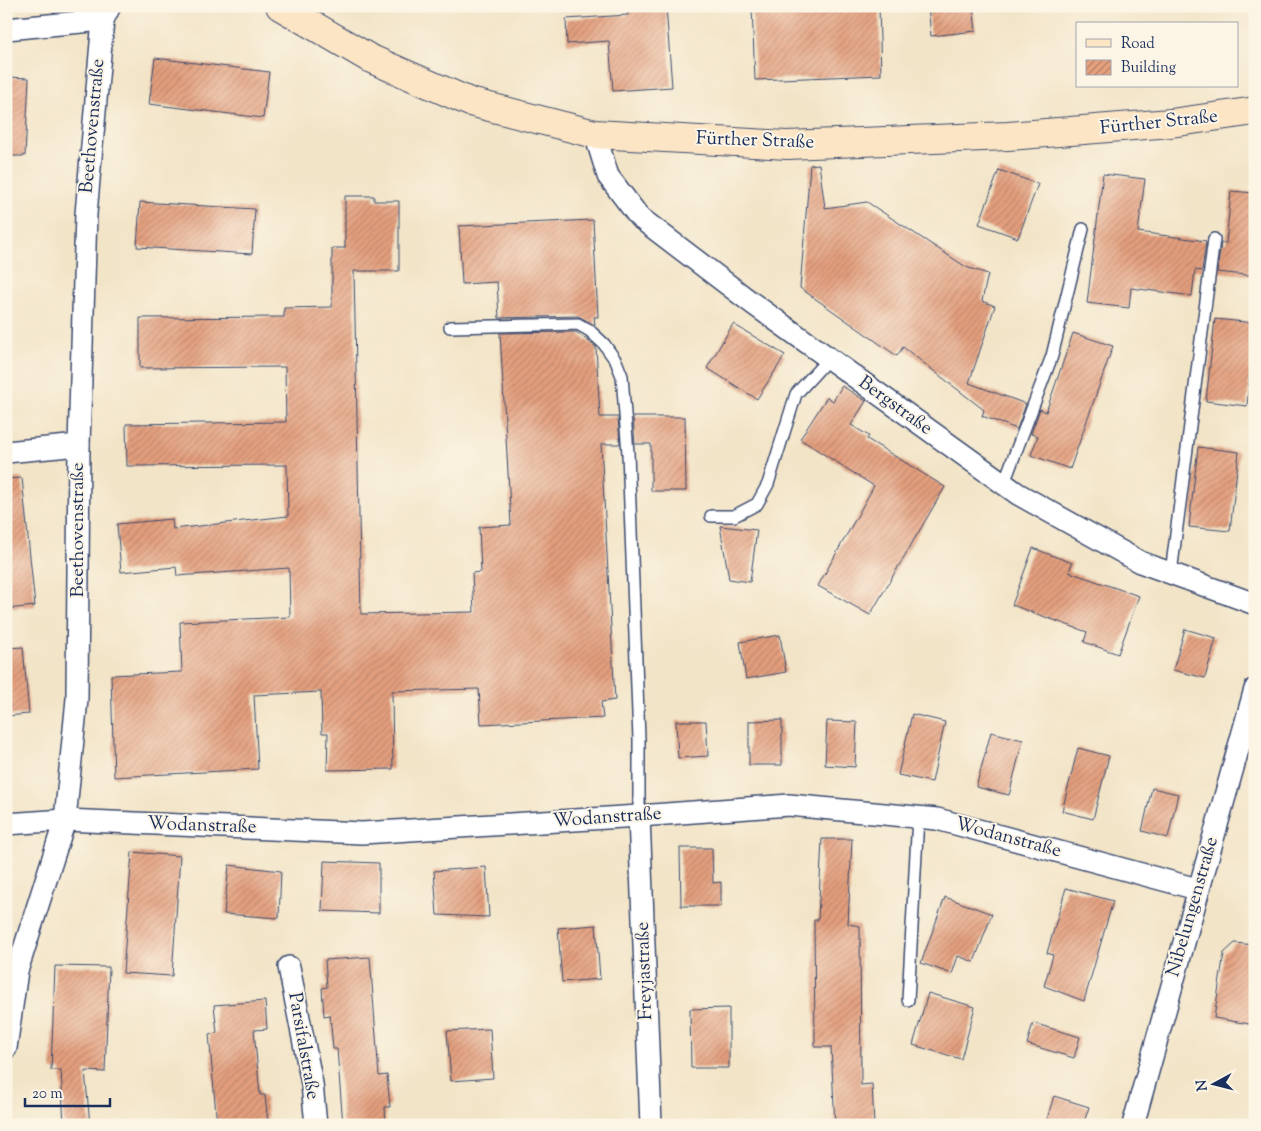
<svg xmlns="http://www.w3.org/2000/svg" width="1261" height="1131" font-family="'Sorts Mill Goudy',serif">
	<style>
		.building { fill: url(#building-hatch) }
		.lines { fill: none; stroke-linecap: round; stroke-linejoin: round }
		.service-casing { stroke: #3b4a6e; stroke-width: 14 }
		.minor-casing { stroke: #3b4a6e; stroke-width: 24 }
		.secondary-casing { stroke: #3b4a6e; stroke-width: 30 }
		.service { stroke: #fff; stroke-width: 11 }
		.minor { stroke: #fff; stroke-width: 21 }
		.secondary { stroke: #fce5c4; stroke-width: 28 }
		.labels { text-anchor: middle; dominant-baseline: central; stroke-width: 4; stroke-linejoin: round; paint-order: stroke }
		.street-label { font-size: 19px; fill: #1b2f5e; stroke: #fcf5e5 }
	</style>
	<defs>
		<pattern id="building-hatch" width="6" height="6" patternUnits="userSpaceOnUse" patternTransform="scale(1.25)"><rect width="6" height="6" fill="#e49f7d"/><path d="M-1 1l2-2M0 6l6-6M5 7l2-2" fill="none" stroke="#b8826a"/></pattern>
	</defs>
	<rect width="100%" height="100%" fill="#fcf5e5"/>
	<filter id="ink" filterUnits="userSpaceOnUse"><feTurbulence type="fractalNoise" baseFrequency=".02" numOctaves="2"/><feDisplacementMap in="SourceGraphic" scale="10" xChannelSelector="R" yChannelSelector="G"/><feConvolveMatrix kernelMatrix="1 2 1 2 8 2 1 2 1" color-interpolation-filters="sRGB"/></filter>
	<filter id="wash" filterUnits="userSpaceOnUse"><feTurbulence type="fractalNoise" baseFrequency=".0096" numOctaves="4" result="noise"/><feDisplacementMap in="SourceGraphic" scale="20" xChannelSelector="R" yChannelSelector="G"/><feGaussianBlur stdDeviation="1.12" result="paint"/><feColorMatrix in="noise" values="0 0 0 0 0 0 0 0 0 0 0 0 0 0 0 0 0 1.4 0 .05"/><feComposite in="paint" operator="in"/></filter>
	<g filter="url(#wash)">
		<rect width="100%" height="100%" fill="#f2e4c7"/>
		<g id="blocks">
			<g class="building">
				<path d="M628 6H666L672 87 613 91 609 41 567 44 566 19 628 15Z"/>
				<path d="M879 6 881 75 755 80 752 7Z"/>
				<path d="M928 6H973L976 31 931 36Z"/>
				<path d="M155 58 269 72 263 118 149 104Z"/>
				<path d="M6 77 29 78 25 156H6Z"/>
				<path d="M819 164 825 208 867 202 966 267 988 274 982 301 995 306 969 383 1026 404 1017 429 982 416 984 410 903 347 897 356 800 288 810 165Z"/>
				<path d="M999 170 1038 184 1018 238 979 224Z"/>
				<path d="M1103 174 1145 179 1138 232 1206 241 1202 271 1195 270 1192 296 1131 288 1129 308 1087 303Z"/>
				<path d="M1231 191 1255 193V276L1217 272 1221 243H1226Z"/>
				<path d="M345 196H374V201H399V271H354L361 614 474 612 472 573 481 572 479 527 511 525 500 333 576 332 596 347 600 417H618L620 444H601L615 700 601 702 603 718 481 724 479 689 392 691 393 769 327 770 328 733H322L321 692 254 695 258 769 114 777 111 675 182 672 180 622 290 617 289 568 177 576 176 567 121 572 117 524 172 519 173 529 288 516 287 465 127 466 126 424 286 422 285 367 140 368V318L284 317V308L332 307V248H345Z"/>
				<path d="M140 202 255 209 252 254 137 247Z"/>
				<path d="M593 220 598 317H594L595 325 578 316 499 318 497 282 462 284 459 226Z"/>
				<path d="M1215 319 1255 323 1247 406 1206 401Z"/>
				<path d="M733 324 785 355 757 399 707 368Z"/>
				<path d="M1073 333 1113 346 1070 469 1031 455 1038 436 1031 434 1040 409 1046 412Z"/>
				<path d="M842 386 866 401 851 425 869 436 867 439 945 487 870 615 818 586 874 486 800 439 827 397 833 401Z"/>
				<path d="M633 417H685L686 491H651V444H635Z"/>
				<path d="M1198 447 1239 452 1230 531 1189 527Z"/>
				<path d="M22 478 35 606 6 609V479Z"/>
				<path d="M720 526 757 530 750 582 729 579Z"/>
				<path d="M1033 548 1072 563 1069 572 1139 596 1118 654 1084 642 1087 632 1012 605Z"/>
				<path d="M1185 629 1216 638 1205 678 1173 670Z"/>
				<path d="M780 635 786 672 746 679 740 642Z"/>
				<path d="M23 647 29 714 6 716V648Z"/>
				<path d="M912 714 945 722 932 782 898 775Z"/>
				<path d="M782 720V765H749V721Z"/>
				<path d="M676 721H706L708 756 678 758Z"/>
				<path d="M827 721 857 722 855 767 825 765Z"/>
				<path d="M991 732 1023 740 1009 795 976 787Z"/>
				<path d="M1078 748 1109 756 1093 819 1062 811Z"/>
				<path d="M1152 788 1178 794 1168 838 1142 831Z"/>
				<path d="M822 839H852L848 924 860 926 861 1085 872 1084 874 1125H835L831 1047H815L814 920H818Z"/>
				<path d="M680 848H712L713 883 721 882V906H681Z"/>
				<path d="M132 852 180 856 172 976 123 973Z"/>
				<path d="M324 861 379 863V913L322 911Z"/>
				<path d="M229 865 281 871 279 918 224 914Z"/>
				<path d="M486 867 489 917 437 915 434 871Z"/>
				<path d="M1066 888 1113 901 1084 1001 1044 986 1053 955 1047 953Z"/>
				<path d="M945 897 992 914 974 962 958 956 952 974 921 963Z"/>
				<path d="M596 925 600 979 562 982 558 928Z"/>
				<path d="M1235 943 1255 945V1025L1214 1018 1224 953Z"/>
				<path d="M370 957 379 1076 387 1075 390 1107H385L386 1125H343L337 1049H333L330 1015 324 1016 322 988 327 987 325 960Z"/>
				<path d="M55 966 109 967 105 1072 85 1071 90 1125H64L61 1070H51Z"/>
				<path d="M928 993 975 1007 961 1059 913 1045Z"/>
				<path d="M265 1001 267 1029 254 1030 260 1095H265L268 1123 217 1125 209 1034 217 1033 214 1005Z"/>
				<path d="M729 1008V1068H691L690 1009Z"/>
				<path d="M1033 1023 1080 1037 1074 1058 1027 1044Z"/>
				<path d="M490 1029 493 1078 451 1081 447 1031Z"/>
				<path d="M1054 1096 1089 1107 1083 1125H1045Z"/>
			</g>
		</g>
	</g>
	<g filter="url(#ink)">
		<use href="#blocks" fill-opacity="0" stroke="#3b4a6e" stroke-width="1"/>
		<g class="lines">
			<g class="service-casing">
				<g id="service">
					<path d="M450 327 578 324 590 331 604 344 616 361 622 376 628 453 639 739V816"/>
					<path d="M1004 483 1052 356 1083 229"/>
					<path d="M711 516H734L757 504 768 484 796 394 829 358"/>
					<path d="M1171 573 1214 239"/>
					<path d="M908 1000 918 817"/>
				</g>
			</g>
			<g class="minor-casing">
				<g id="minor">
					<path d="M6 29 103 20"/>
					<path d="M595 134 608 176 639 217 752 303 1018 494 1140 562 1255 604"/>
					<path d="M6 452 79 445"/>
					<path d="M639 816 651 1125"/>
					<path d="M6 824 65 820 362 833 639 816 789 805 937 819 1197 889"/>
					<path d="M289 967 312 1084 316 1125"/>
					<path d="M6 1048 17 971 65 820 77 699 79 445 86 214 103 20 110 6"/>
					<path d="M1133 1125 1255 689"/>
				</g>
			</g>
			<g class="secondary-casing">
				<path id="secondary" d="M280 6 369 58 470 102 595 134 787 145 1008 136 1171 123 1255 111"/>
			</g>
			<use href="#service" class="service"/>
			<use href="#minor" class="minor"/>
			<use href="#secondary" class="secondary"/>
		</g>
	</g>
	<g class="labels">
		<g class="street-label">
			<text transform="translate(1159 123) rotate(-6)">Fürther Straße</text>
			<text transform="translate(93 126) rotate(-85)">Beethovenstraße</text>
			<text transform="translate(755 141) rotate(2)">Fürther Straße</text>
			<text transform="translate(895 406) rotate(36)">Bergstraße</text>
			<text transform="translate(78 530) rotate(-90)">Beethovenstraße</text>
			<text transform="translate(607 818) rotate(-4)">Wodanstraße</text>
			<text transform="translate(202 826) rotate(2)">Wodanstraße</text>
			<text transform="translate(1008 838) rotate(15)">Wodanstraße</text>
			<text transform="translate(1193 907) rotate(-74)">Nibelungenstraße</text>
			<text transform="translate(645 971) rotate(-92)">Freyjastraße</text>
			<text transform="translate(303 1046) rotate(80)">Parsifalstraße</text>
		</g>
	</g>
	<rect width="1261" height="1131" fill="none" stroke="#fcf5e5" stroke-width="25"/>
	<rect x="1076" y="22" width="162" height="65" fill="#fcf5e5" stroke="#a2a6af"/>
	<rect x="1086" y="39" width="25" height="8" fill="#fce5c4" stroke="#a2a6af"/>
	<text x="1121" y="48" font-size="15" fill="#1b2f5e">Road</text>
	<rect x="1086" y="60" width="25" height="15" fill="url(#building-hatch)" stroke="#a2a6af"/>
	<text x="1121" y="72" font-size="15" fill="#1b2f5e">Building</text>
	<g transform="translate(1214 1084) rotate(263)" stroke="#fcf5e5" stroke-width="4" paint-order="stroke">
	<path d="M0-4L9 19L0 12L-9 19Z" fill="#1b2f5e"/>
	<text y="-8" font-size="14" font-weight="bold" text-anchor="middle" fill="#1b2f5e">N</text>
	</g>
	<path d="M25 1098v8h85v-8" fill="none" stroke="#1b2f5e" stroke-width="2.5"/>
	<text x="32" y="1098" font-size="15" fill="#1b2f5e" stroke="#fcf5e5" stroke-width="4" paint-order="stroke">20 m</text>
</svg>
